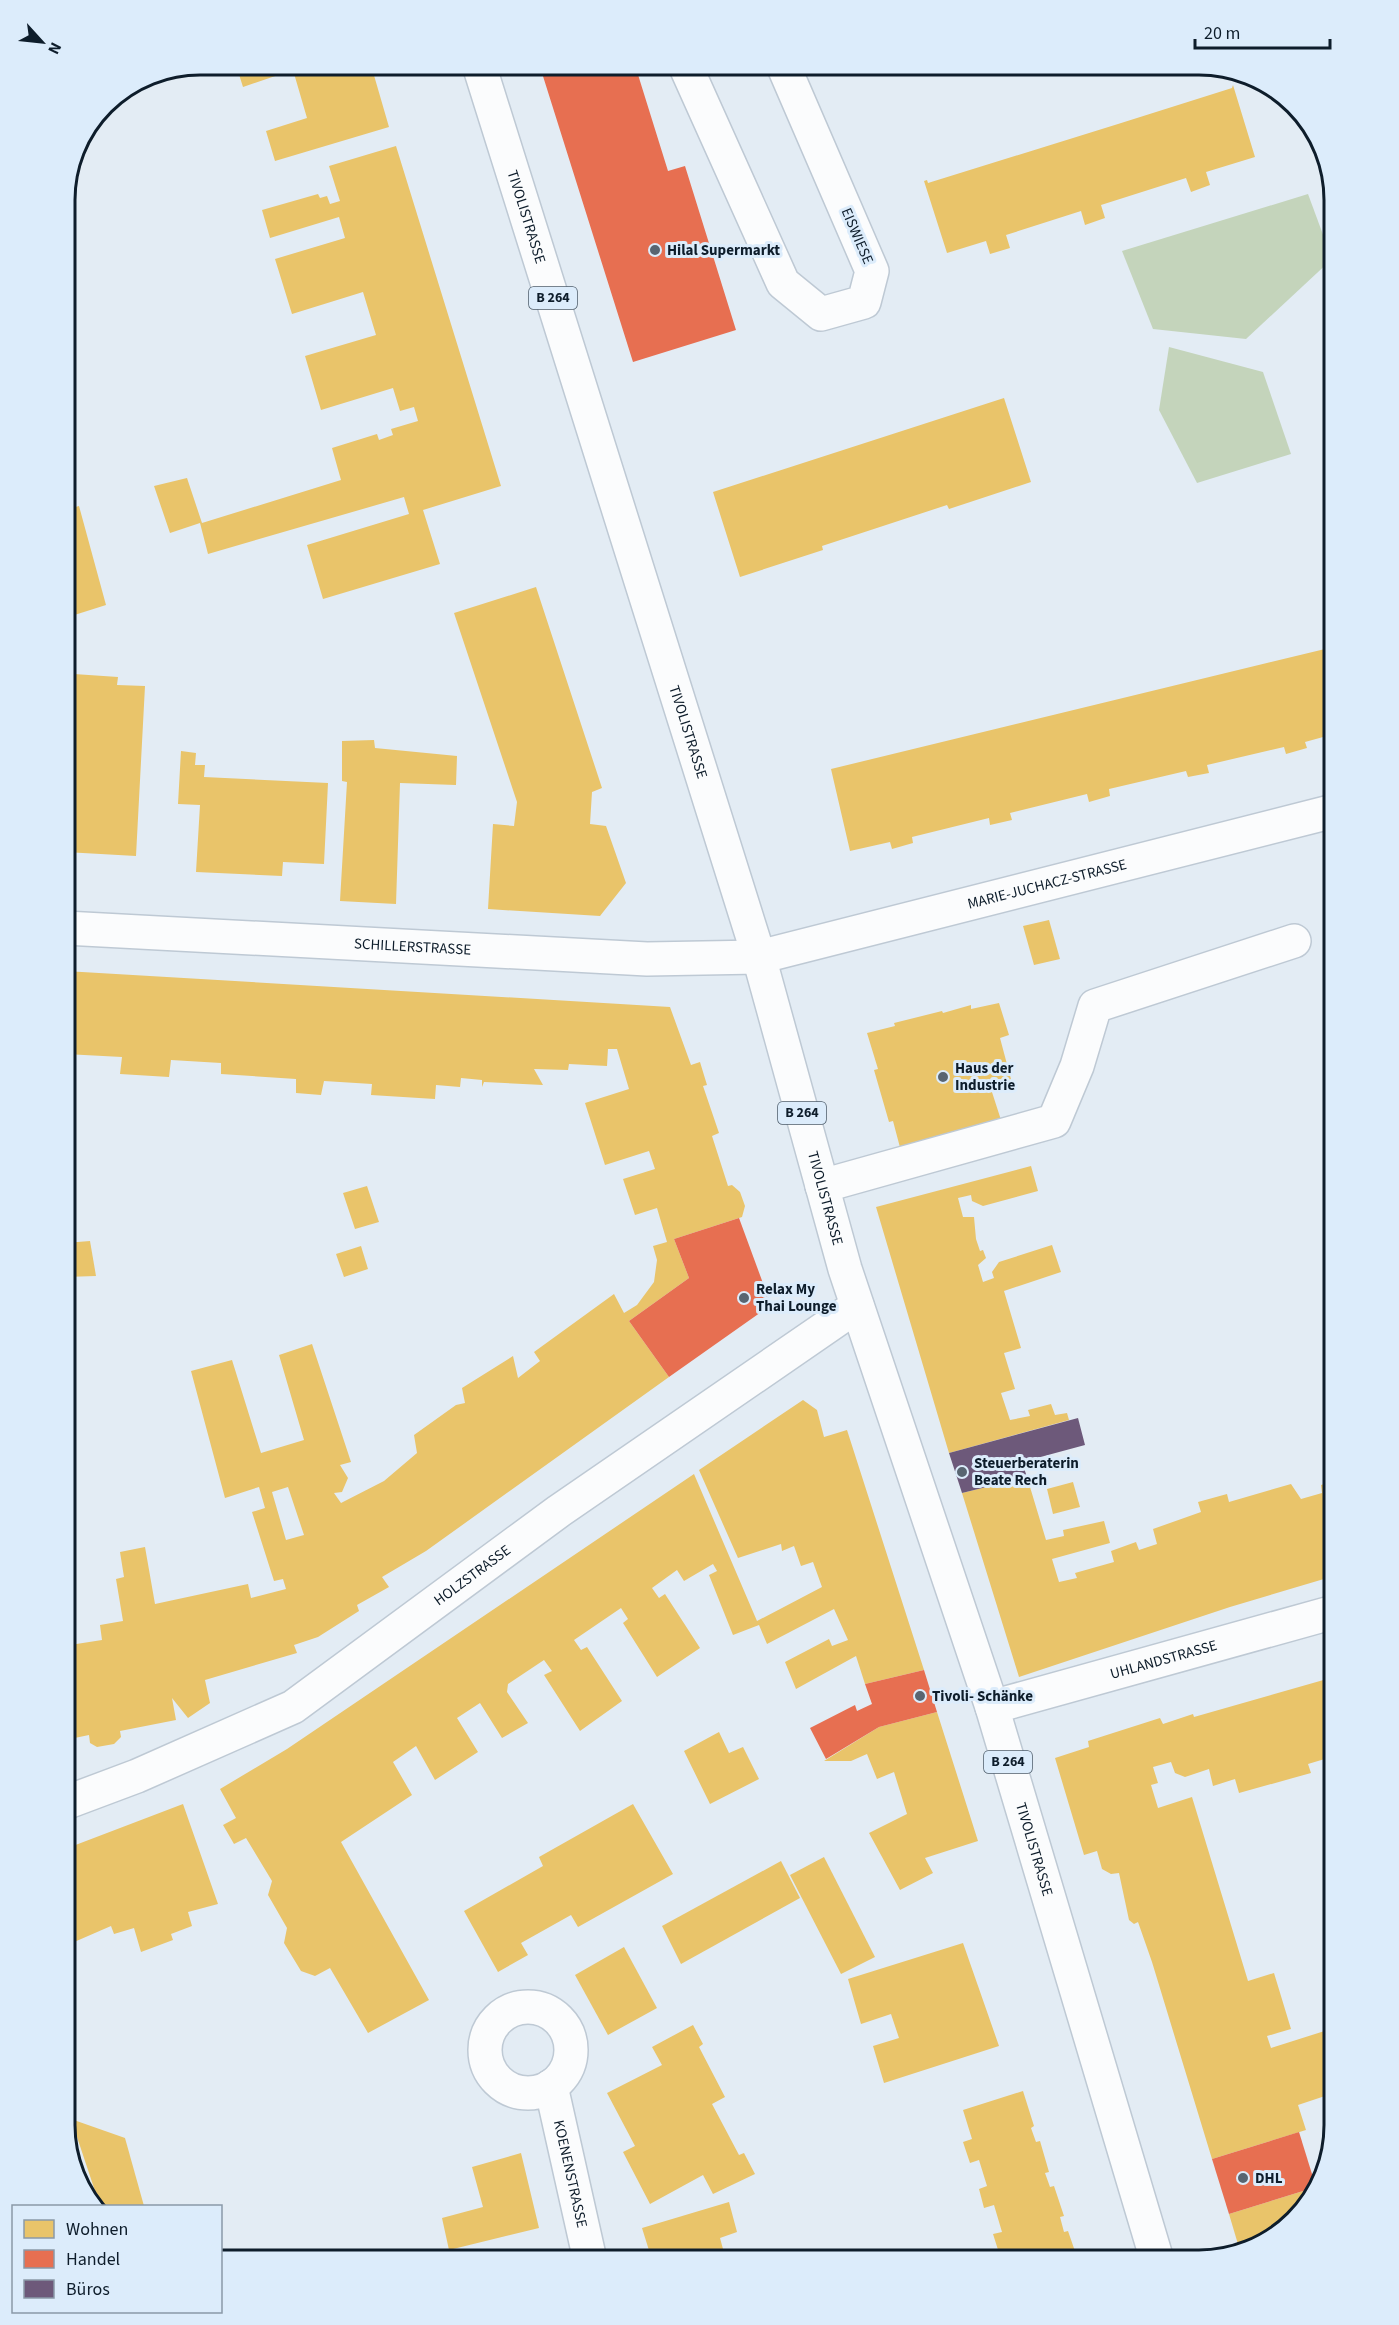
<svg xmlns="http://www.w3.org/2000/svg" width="1399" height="2325" font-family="'Source Sans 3',sans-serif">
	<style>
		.green { fill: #c4d4bb }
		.homes { fill: #e9c46a; fill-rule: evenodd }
		.shops { fill: #e76f51 }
		.offices { fill: #6d597a }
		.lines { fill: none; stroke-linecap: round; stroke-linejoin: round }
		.minor-casing { stroke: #bec9d4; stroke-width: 36 }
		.major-casing { stroke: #bec9d4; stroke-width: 36 }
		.minor { stroke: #fbfcfd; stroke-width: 33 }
		.major { stroke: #fbfcfd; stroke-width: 33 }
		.poi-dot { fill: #596571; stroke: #dcecfb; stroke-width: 2 }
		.labels { text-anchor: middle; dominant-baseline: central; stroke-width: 6; stroke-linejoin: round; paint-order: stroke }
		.shield { fill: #dcecfb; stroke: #4c5b69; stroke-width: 1.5 }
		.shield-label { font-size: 14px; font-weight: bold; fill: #0e1d2b }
		.street-label { font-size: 15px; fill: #0e1d2b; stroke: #dcecfb }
		.poi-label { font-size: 15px; font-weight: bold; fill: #0e1d2b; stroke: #dcecfb; text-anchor: start }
		.rim { fill: none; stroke: #0e1d2b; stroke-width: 3 }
	</style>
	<rect width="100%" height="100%" fill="#e3ecf4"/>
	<g class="green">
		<path d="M1308 194 1332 259 1246 339 1153 329 1122 251Z"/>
		<path d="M1169 347 1263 372 1291 454 1197 483 1159 410Z"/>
	</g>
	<g class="homes">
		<path d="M236 65H371L389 127 275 161 266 131 307 118 293 70 243 87Z"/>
		<path d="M1233 85 1255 157 1206 172 1210 185 1191 192 1186 178 1101 205 1105 218 1085 225 1081 211 1006 235 1010 248 990 254 986 241 947 253 924 181 927 180 928 183 1118 124 1232 88Z"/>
		<path d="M396 146 501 486 423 510 440 564 323 599 307 545 409 514 404 497 208 554 200 523 170 533 154 486 187 478 202 523 341 480 332 448 377 434 379 440 393 435 391 429 418 421 414 407 400 411 393 388 321 410 305 356 376 335 363 292 292 314 275 259 345 238 339 217 270 238 262 210 318 194 320 198 327 196 330 204 340 201 329 166Z"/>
		<path d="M1004 398 1031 482 949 509 947 505 822 546 823 550 740 577 713 492Z"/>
		<path d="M79 506 106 605 65 618V510Z"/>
		<path d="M536 587 602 788 592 792 590 824 606 826 626 883 600 916 488 909 493 824 514 826 517 802 454 613Z"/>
		<path d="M1325 649 1334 689V734L1305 742 1307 748 1286 754 1284 747 1207 765 1209 773 1188 777 1186 771 1109 789 1110 796 1089 802 1087 794 1010 813 1012 820 990 825 989 818 912 837 913 843 892 849 890 842 850 851 831 769Z"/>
		<path d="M74 674 118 677 117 685 145 686 136 856 65 852V682H73Z"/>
		<path d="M374 740 375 748 457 756 456 785 400 783 396 904 340 901 347 782 342 781V741Z"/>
		<path d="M181 751 196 753 195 765H205L204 777 328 783 324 864 283 862 282 876 196 872 200 805 178 804Z"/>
		<path d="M1049 920 1060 959 1034 965 1023 926Z"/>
		<path d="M65 971 670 1007 691 1065 700 1062 707 1085 703 1086 719 1133 712 1136 728 1186 732 1185 740 1192 745 1206 742 1217 674 1239 689 1278 629 1321 669 1377 426 1551 382 1577 389 1587 357 1605 359 1611 318 1637 294 1645 297 1653 205 1680 210 1703 188 1718 172 1698 176 1720 120 1731 121 1737 114 1744 97 1747 90 1743 89 1735 65 1740V1636H68L70 1645 102 1640 100 1625 123 1621 116 1579 124 1577 120 1552 145 1547 155 1604 248 1584 251 1598 286 1589 283 1579 274 1581 252 1512 265 1508 259 1487 225 1498 191 1371 232 1360 261 1453 304 1440 279 1355 312 1344 351 1462 340 1465 348 1478 342 1492 334 1493 341 1503 384 1481 417 1453 414 1435 456 1405 465 1403 462 1388 513 1356 518 1378 540 1361 534 1352 614 1294 624 1313 637 1305 654 1282 657 1260 653 1246 667 1242 657 1208 635 1215 623 1179 655 1169 649 1151 605 1165 585 1103 629 1089 617 1049H608L607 1066 569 1064 568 1070 534 1069 543 1085 484 1082 482 1087V1080L461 1078 460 1087 436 1085 435 1099 371 1095 372 1084 324 1081 321 1095 296 1093V1079L221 1074V1063L171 1060 169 1077 120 1074 122 1057 65 1054ZM288 1487 304 1535 286 1540 272 1492Z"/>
		<path d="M999 1003 1009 1035 1000 1038 1012 1083 991 1089 1001 1120 902 1155 893 1121 889 1122 874 1070 878 1069 867 1033 895 1026 894 1023 942 1011 943 1013 971 1005V1009Z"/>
		<path d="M1031 1166 1038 1191 983 1206 972 1201 971 1195 958 1198 963 1217H974L976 1239 980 1251 983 1250 986 1258 978 1265 983 1282 994 1278 992 1272 999 1262 1052 1245 1061 1272 1004 1291 1021 1348 1004 1353 1015 1389 1001 1393 1010 1420 1030 1416 1028 1410 1051 1404 1055 1415 1067 1413 1069 1420 949 1453 876 1207Z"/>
		<path d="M367 1186 379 1222 355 1229 343 1193Z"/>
		<path d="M90 1241 96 1276 65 1277V1243Z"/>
		<path d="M361 1246 368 1269 344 1277 336 1254Z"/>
		<path d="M803 1400 817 1410 824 1437 847 1430 924 1670 865 1684 856 1656 796 1689 785 1662 829 1639 832 1646 848 1640 834 1609 767 1644 759 1625 733 1635 709 1575 717 1571 713 1564 684 1581 677 1570 652 1588 659 1598 665 1594 700 1648 657 1677 623 1623 628 1619 621 1608 574 1640 581 1650 587 1647 622 1701 580 1731 544 1675 552 1671 544 1660 508 1684 507 1692 528 1723 502 1738 480 1703 457 1718 478 1752 435 1780 416 1746 393 1762 412 1795 341 1842 429 2000 368 2033 330 1968 315 1976 301 1971 284 1943 287 1928 268 1895 272 1881 246 1838 234 1844 223 1825 236 1818 220 1789 287 1749 694 1474 757 1621 822 1587 813 1562 801 1566 794 1546 782 1551 781 1544 738 1558 699 1470Z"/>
		<path d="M1027 1477 1046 1540 1064 1536 1063 1530 1104 1521 1110 1543 1052 1559 1059 1582 1077 1578 1075 1573 1114 1562 1111 1551 1136 1542 1139 1550 1157 1544 1153 1529 1201 1512 1198 1502 1227 1494 1229 1502 1291 1484 1301 1499 1322 1493 1321 1485 1334 1481V1576L1230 1607 1019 1677 962 1493Z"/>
		<path d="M1073 1482 1080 1507 1053 1514 1047 1489Z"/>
		<path d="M1334 1677V1775L1328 1758 1308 1764 1311 1773 1239 1793 1235 1779 1213 1786 1209 1769 1185 1777 1175 1773 1171 1762 1153 1767 1158 1783 1151 1785 1158 1808 1192 1797 1248 1981 1274 1973 1291 2029 1267 2036 1271 2048 1334 2028V2093L1298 2105 1306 2130 1212 2159 1152 1962 1138 1922 1134 1924 1129 1920 1119 1873 1111 1874 1102 1869 1097 1851 1084 1855 1055 1758 1089 1747 1088 1741 1160 1718 1163 1724 1193 1714 1194 1717Z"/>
		<path d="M937 1712 978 1841 925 1858 933 1873 900 1890 869 1833 907 1814 894 1772 877 1779 867 1754 851 1761H824L879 1727Z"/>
		<path d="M719 1732 729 1753 743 1747 759 1779 710 1804 684 1751Z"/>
		<path d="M183 1804 218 1904 188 1912 192 1926 171 1934 173 1940 141 1952 134 1928 114 1934 111 1926 65 1946V1849Z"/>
		<path d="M633 1804 673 1874 578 1927 571 1915 521 1943 528 1955 498 1972 464 1911 543 1866 539 1857Z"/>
		<path d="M824 1857 875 1957 841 1974 790 1875Z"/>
		<path d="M781 1861 800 1898 681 1964 662 1926Z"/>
		<path d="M963 1943 999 2046 884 2083 873 2046 899 2038 891 2014 861 2024 848 1979Z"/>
		<path d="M624 1947 657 2008 608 2035 575 1975Z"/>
		<path d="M693 2025 703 2044 699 2047 725 2097 712 2104 739 2155 744 2153 755 2174 713 2194 703 2175 650 2204 623 2152 635 2146 607 2093 662 2065 652 2047Z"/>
		<path d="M1023 2091 1034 2126 1031 2128 1036 2142 1040 2141 1049 2172 1045 2173 1050 2187 1054 2186 1064 2216 1060 2217 1064 2232 1068 2231 1078 2260H1011L1008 2250 999 2253 993 2234 1002 2232 994 2205 984 2208 979 2189 987 2186 979 2160 970 2163 963 2142 972 2139 963 2110Z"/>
		<path d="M71 2119 125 2138 144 2206H100Z"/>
		<path d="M521 2153 539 2228 449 2250 442 2218 483 2207 472 2167Z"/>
		<path d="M1316 2187 1312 2200 1259 2247 1240 2251 1229 2214Z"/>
		<path d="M729 2202 737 2232 720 2238 726 2260H652L642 2228Z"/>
		<path d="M493 2250 495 2260H456V2259Z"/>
	</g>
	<g class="shops">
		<path d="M568 65H635L668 171 685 166 736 330 633 362 542 73Z"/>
		<path d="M739 1218 771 1305 669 1377 629 1321 689 1278 674 1239Z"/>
		<path d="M924 1670 937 1712 879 1727 826 1759 810 1728 855 1705 857 1711 872 1704 865 1684Z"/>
		<path d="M1299 2132 1316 2187 1229 2214 1212 2159Z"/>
	</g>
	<path class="offices" d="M1078 1418 1085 1445 1022 1462 1027 1477 962 1493 949 1453Z"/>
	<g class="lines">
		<g class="minor-casing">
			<g id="minor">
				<path d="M685 65 783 283 821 314 864 302 872 271 783 65"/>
				<path id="s1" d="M65 928 647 959 759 957 1334 811"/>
				<path d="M822 1186 1054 1121 1077 1066 1095 1006 1294 941"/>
				<path id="s2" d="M992 1707 1334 1612"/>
				<path id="s3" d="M65 1803 137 1776 293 1707 559 1511 857 1306"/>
				<circle cx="528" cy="2050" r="43"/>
				<path id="s4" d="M551 2086 590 2260"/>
			</g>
		</g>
		<g class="major-casing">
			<g id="major">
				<path id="s5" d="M479 65 759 957 845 1269 992 1707 1157 2260"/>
			</g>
		</g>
		<use href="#minor" class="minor"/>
		<use href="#major" class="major"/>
	</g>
	<g class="poi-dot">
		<circle cx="655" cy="250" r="6"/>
		<circle cx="943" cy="1077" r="6"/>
		<circle cx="744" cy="1298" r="6"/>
		<circle cx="962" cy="1472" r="6"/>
		<circle cx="920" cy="1696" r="6"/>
		<circle cx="1243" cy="2178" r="6"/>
	</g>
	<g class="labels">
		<g class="shield">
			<rect x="529" y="287" width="48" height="22" rx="4.5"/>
			<rect x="778" y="1102" width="48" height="22" rx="4.5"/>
			<rect x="984" y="1751" width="48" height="22" rx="4.5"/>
		</g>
		<g class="shield-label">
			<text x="553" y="298">B 264</text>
			<text x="802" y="1113">B 264</text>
			<text x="1008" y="1762">B 264</text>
		</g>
		<g class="street-label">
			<text stroke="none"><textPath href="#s5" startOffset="159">TIVOLISTRASSE</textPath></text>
			<text transform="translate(857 236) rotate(67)">EISWIESE</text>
			<text stroke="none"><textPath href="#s5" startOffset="699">TIVOLISTRASSE</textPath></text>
			<text stroke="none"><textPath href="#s1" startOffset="992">MARIE-JUCHACZ-STRASSE</textPath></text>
			<text stroke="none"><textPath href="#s1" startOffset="348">SCHILLERSTRASSE</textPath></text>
			<text stroke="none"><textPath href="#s5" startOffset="1185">TIVOLISTRASSE</textPath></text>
			<text stroke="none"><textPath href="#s3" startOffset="470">HOLZSTRASSE</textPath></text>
			<text stroke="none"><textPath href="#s2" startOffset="178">UHLANDSTRASSE</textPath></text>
			<text stroke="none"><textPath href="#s5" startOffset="1869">TIVOLISTRASSE</textPath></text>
			<text stroke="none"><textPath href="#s4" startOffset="90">KOENENSTRASSE</textPath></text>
		</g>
		<g class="poi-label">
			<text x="667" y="250">Hilal Supermarkt</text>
			<text x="955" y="1068">Haus der<tspan x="955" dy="17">Industrie</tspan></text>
			<text x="756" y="1289">Relax My<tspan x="756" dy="17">Thai Lounge</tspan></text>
			<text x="974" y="1463">Steuerberaterin<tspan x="974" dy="17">Beate Rech</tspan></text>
			<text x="932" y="1696">Tivoli- Schänke</text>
			<text x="1255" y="2178">DHL</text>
		</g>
	</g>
	<path d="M0 0H1399V2325H0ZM200 75H1199A125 125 0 0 1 1324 200V2125A125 125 0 0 1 1199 2250H200A125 125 0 0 1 75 2125V200A125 125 0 0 1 200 75Z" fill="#dcecfb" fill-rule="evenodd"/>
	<path class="rim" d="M200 75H1199A125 125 0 0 1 1324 200V2125A125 125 0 0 1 1199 2250H200A125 125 0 0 1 75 2125V200A125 125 0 0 1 200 75Z"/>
	<rect x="12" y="2205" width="210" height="108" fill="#dcecfb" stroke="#8a99a8" stroke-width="1.5"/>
	<rect x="24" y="2220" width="30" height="18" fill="#e9c46a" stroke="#8a99a8" stroke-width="1.5"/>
	<text x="66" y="2235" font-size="18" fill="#0e1d2b">Wohnen</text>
	<rect x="24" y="2250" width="30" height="18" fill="#e76f51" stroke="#8a99a8" stroke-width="1.5"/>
	<text x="66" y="2265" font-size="18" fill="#0e1d2b">Handel</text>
	<rect x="24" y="2280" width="30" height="18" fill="#6d597a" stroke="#8a99a8" stroke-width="1.5"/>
	<text x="66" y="2295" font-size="18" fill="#0e1d2b">Büros</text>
	<g transform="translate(42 42) rotate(117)" stroke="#dcecfb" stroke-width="4.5" paint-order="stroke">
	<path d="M0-4.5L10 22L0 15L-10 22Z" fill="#0e1d2b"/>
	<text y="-9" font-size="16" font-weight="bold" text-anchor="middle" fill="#0e1d2b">N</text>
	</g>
	<path d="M1195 39v9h135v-9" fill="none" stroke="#0e1d2b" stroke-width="3"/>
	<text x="1204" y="39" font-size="18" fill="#0e1d2b" stroke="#dcecfb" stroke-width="4.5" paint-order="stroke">20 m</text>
</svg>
